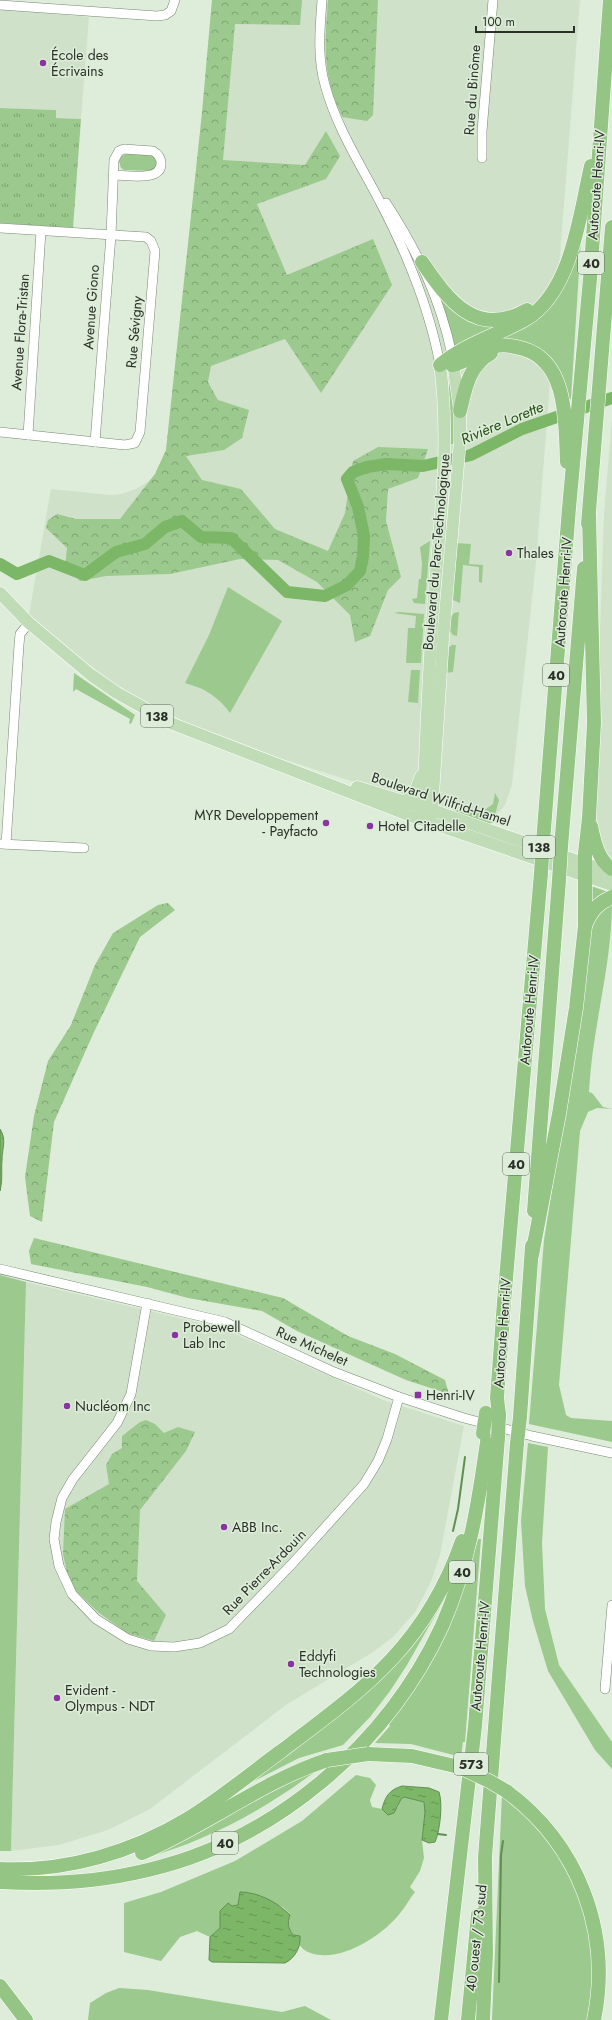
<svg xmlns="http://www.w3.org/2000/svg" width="612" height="2020" font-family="Jost,sans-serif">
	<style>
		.built { fill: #cfe2c9 }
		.green { fill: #9cc98d }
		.forest { fill: url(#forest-crowns) }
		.park { fill: url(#park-tufts) }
		.water { fill: url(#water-ripples); stroke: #638e53 }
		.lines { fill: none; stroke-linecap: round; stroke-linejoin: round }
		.stream { stroke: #638e53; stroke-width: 2 }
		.river { stroke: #7bb766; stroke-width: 12 }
		.minor-casing { stroke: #798774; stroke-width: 10 }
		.major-casing { stroke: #fff; stroke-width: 13 }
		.highway-casing { stroke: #fff; stroke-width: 15 }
		.minor { stroke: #fff; stroke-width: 9 }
		.major { stroke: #bfdcb6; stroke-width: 12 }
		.highway { stroke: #95c585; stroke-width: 14 }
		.highway-bridge-casing { stroke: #fff; stroke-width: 15; stroke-linecap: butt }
		.highway-bridge { stroke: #95c585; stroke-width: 14 }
		.poi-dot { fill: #8934a1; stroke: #deedd9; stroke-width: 1.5 }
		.labels { text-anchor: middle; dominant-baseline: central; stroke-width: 3; stroke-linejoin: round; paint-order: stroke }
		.shield { fill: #deedd9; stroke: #60695d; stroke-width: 1 }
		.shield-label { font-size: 13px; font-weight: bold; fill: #2a3028 }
		.poi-label { font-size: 14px; fill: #2a3028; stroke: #deedd9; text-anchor: start }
		.street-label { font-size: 14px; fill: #2a3028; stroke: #deedd9 }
		.water-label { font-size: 15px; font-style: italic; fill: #285019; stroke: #deedd9 }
	</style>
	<defs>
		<pattern id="forest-crowns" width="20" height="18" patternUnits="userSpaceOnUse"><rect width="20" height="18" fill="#9cc98d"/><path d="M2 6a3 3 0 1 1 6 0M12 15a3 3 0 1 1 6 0" fill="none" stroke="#7fa473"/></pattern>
		<pattern id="park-tufts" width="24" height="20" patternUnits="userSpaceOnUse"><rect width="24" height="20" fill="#9cc98d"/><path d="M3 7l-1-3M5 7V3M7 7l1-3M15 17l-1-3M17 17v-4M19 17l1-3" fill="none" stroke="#7fa473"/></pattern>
		<pattern id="water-ripples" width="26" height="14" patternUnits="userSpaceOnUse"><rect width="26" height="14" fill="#7bb766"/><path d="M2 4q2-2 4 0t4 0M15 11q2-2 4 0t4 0" fill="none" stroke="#659554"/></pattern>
	</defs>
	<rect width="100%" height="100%" fill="#deedd9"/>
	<g class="built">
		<path d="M212 0H580L536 562 512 785 505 805 499 812 489 819 482 820 470 819 254 750 201 730 143 701 116 684 60 644 29 614 51 489 110 495 121 494 136 489 149 481 155 474 166 450 202 113Z"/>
		<path d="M0 9 89 17 81 119 56 118V110L0 108Z"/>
		<path d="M612 418V864L593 834 604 513Z"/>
		<path d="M26 1282 222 1328 383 1400 464 1426 440 1555 431 1582 415 1612 393 1637 373 1652 286 1705 150 1809 108 1830 59 1845 11 1851Z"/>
	</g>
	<g class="green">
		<path d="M126 154 152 155 157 159V168L152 171 124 170 121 168 119 161 120 157Z"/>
		<path d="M581 239 571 399 567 400 554 364 494 340 519 329Z"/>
		<path d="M444 299 502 326 455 347 440 301Z"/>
		<path d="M449 374 456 396 455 444H449Z"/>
		<path d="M430 541 425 604 414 603 412 599 417 598 419 579H421L422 563 420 547Z"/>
		<path d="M455 543 471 544 469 564 483 565 482 583 479 582V567L463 565 460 603 453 600Z"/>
		<path d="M228 587 282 621 230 713C222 702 213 694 200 688 195 686 190 685 185 683L209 635Z"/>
		<path d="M399 612 424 614 421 663H406L408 628H415L416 616 394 613Z"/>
		<path d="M459 612 457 636 453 635 449 630 450 618 454 613Z"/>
		<path d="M452 645H456L453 672 445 673 448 648Z"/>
		<path d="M411 670H420L418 703 408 702Z"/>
		<path d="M74 673 135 715 131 724 129 723 130 719 76 689 73 692Z"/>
		<path d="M495 793 499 800 493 822 490 824 453 811 456 810 482 812 493 804Z"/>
		<path d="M591 886 608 892 593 904 589 902Z"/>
		<path d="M612 902C612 966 592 1028 589 1092L592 1093 603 1107 612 1109 597 1108 588 1112 580 1131 559 1385 566 1415 571 1418 612 1421V1442L529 1424 544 1240 580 1015 592 918Z"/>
		<path d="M0 1275 26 1282 11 1851H0Z"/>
		<path d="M528 1443 548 1447 542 1543 545 1609 559 1665 612 1742V1769L595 1750 548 1671 533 1621 525 1586 521 1521Z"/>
		<path d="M478 1539H481L465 1742H463L461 1757 411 1744 375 1743 390 1726 388 1723C433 1667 459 1608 478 1539Z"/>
		<path d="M443 1597 445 1598 407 1665 390 1691 370 1717 343 1745 299 1758 254 1781 222 1801 354 1701Z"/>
		<path d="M320 1768C264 1810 210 1840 142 1859L260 1793Z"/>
		<path d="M356 1775 370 1778 376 1785 370 1800 372 1807 382 1809 388 1815 398 1807 400 1799 404 1797 424 1802 425 1812 422 1840 424 1858 420 1871 410 1887 415 1892C410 1898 406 1906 401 1912 383 1936 338 1965 308 1952 305 1951 301 1947 299 1945L300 1942C292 1934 285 1927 290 1914L284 1908 260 1895H239L240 1900 238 1905 232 1906 221 1917 220 1928 210 1937 197 1931 180 1937 161 1961 124 1952V1903L161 1892 235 1861 302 1821Z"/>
		<path d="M502 1794 518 1805 561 1856 586 1909 594 1978 587 2020H492Z"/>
		<path d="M119 1988 148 1990 282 2012 305 2006 331 2020H88L90 2003 106 1993Z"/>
	</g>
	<g class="forest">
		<path d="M212 0H302L300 25 235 24 223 160 305 165 326 131 340 156 326 179 257 204 287 275 373 239 392 285 321 393 285 339 211 366 208 382 218 400 249 410 242 438 224 450 186 456 202 480 241 489 275 529 328 551 345 513 353 461 378 447 428 449 418 478 388 489 386 521 401 577 388 590 370 636 355 642 350 615 317 582 278 560 240 559 170 574 106 576 80 581 65 567 67 548 46 528 48 520 57 514 76 519H120L155 474 166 450 202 113Z"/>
		<path d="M328 0H378L373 115 367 121 342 117C338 106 332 95 330 84 323 56 326 28 328 0Z"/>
		<path d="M168 903 175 910 140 937 94 1032 54 1122 42 1222 30 1216 25 1177 34 1116 48 1061 71 1025 95 965 113 933 158 905Z"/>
		<path d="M34 1238 283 1298 348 1336 395 1354 445 1380 449 1394 406 1380 297 1331 262 1311 188 1298 147 1287 31 1264 29 1251Z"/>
		<path d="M146 1420 155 1424 164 1433 178 1427 195 1432 186 1451 140 1510 137 1581 166 1615 154 1641 127 1633 98 1612 74 1589 67 1572 63 1554 65 1509 109 1484 106 1465 112 1454 122 1448V1436L140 1422Z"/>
	</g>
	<path class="park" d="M0 108 56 110V118L81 119 73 228 0 223Z"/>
	<g class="water">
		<path d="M0 1129C7 1140 2 1148 2 1160 1 1172 3 1177 0 1191Z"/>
		<path d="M402 1786 429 1788 439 1792C443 1804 440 1831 435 1842L429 1843 422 1840 425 1812 424 1802 404 1797 401 1799 394 1813 388 1815 382 1809C385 1797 389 1790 402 1786Z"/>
		<path d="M240 1892C258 1892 277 1902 290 1915 287 1923 288 1928 293 1935L300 1936C301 1947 295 1958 285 1963L212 1962 209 1960 210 1937 220 1928V1911L228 1903 232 1906 238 1905Z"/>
	</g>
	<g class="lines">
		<g class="stream">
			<path d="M453 1531 458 1509 465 1457"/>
			<path d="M438 1834 446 1835"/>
			<path d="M499 1982 501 1855 503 1841"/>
		</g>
		<path class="river" d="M0 564 17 574 49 561 85 575 116 552 145 544 165 527 182 521 201 537 231 538 287 592 325 596 347 585 360 571 363 556 364 536 358 507 347 479 353 472 367 467 387 464 423 466 471 455 522 429 612 398"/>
		<g class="minor-casing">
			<g id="minor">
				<path d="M322 0C320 28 317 57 325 85 336 126 359 162 379 200 407 253 429 306 440 365"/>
				<path d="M0 5 157 16 165 15 171 11 175 0"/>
				<path d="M482 158V131L493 0"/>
				<path d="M386 203C418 252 440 298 452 355"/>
				<path d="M0 228 146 237 151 241 155 251 140 432 135 443 125 445 0 432"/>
				<path d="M28 435 41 231"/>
				<path d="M95 442 111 235 114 160 119 151 124 149 153 151C158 154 161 157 161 163 162 182 126 175 114 175"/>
				<path d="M1 844 84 848"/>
				<path d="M6 844 19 645 20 634 29 623"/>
				<path d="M0 1269 225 1322 334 1372 399 1397 464 1418 532 1436 612 1453"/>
				<path d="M147 1303 131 1394 117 1423 73 1479 62 1498 56 1522 54 1539 59 1566 72 1594 96 1619 128 1639 151 1646 174 1647 200 1643 229 1629 292 1564 364 1484 378 1461 387 1439 399 1397"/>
				<path d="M605 1689 612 1605"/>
			</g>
		</g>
		<g class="major-casing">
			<g id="major">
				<path d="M0 593 29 623 91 675 117 693 173 724 411 816 612 885"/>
				<path d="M357 787 432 810 612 873"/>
				<path d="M403 801 413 797 421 776"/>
				<path d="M420 819 423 807C426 742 428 676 433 610 439 529 451 446 440 365"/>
				<path d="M429 823 432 810 443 639 460 441V411L452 356"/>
			</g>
		</g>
		<g class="highway-casing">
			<g id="highway">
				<path d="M422 262C448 300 476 339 527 310"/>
				<path d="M440 365C465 344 498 335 526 319 572 292 580 213 591 166"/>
				<path d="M452 365C468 362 481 350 497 346 505 344 517 347 524 349 569 363 565 425 567 462"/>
				<path d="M460 411C465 389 469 365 491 353"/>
				<path d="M588 524 612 227"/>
				<path d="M591 826C594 841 598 860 612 869"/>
				<path d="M543 842 569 508 590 279 610 0"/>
				<path d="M561 847 584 568"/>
				<path d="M585 926C591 911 598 903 612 897"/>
				<path d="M534 1211 559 880"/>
				<path d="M532 1255 559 1114 576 1008 585 926V853L589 818 594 723 589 516"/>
				<path d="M499 1415 497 1398 504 1302 541 873"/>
				<path d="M520 1417 532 1246"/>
				<path d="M368 1754 412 1756 459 1767"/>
				<path d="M506 1791C578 1844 612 1931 594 2020"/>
				<path d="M142 1853C206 1826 261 1782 327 1760"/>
				<path d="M0 1869C67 1872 133 1852 189 1818 221 1798 250 1774 280 1752 364 1689 426 1645 462 1541"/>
				<path d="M0 1882C50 1885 99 1882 148 1870 275 1840 387 1745 442 1626 469 1565 479 1500 488 1435"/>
				<path d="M0 1986 26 2020"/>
				<path d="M441 2020 475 1726 498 1438"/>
				<path d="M468 2020 478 1915"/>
				<path d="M483 2020 486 1954 485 1857 517 1443"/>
			</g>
		</g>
		<use href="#minor" class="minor"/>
		<use href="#major" class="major"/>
		<use href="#highway" class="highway"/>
		<g class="highway-bridge-casing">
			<g id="highway-bridge">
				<path d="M541 873 543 842"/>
				<path d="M559 880 561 847"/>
				<path d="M483 1433 486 1413"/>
				<path d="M498 1438 499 1415"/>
				<path d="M517 1443 520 1417"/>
				<path d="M327 1760 368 1754"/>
				<path d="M459 1767 489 1781 506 1791"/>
			</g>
		</g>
		<use href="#highway-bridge" class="highway-bridge"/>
	</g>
	<g class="poi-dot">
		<circle cx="43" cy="63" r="4"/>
		<circle cx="509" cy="553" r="4"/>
		<circle cx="326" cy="823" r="4"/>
		<circle cx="370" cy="826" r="4"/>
		<circle cx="175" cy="1335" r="4"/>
		<rect x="414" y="1391" width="8" height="8" rx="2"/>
		<circle cx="67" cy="1406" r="4"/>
		<circle cx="224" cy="1527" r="4"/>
		<circle cx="291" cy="1664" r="4"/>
		<circle cx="57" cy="1698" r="4"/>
	</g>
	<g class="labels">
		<g class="shield">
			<rect x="578" y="252" width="26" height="22" rx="3"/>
			<rect x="543" y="664" width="26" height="22" rx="3"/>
			<rect x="141" y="705" width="32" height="22" rx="3"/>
			<rect x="523" y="836" width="32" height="22" rx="3"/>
			<rect x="503" y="1153" width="26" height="22" rx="3"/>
			<rect x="449" y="1561" width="26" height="22" rx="3"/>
			<rect x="454" y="1753" width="34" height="22" rx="3"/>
			<rect x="212" y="1832" width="26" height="22" rx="3"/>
		</g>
		<g class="shield-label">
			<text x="591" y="263">40</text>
			<text x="556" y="675">40</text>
			<text x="157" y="716">138</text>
			<text x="539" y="847">138</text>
			<text x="516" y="1164">40</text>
			<text x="462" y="1572">40</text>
			<text x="471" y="1764">573</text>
			<text x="225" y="1843">40</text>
		</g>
		<g class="poi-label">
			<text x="51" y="55">École des<tspan x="51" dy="16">Écrivains</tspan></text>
			<text x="517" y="553">Thales</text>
			<text x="318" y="815" text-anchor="end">MYR Developpement<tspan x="318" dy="16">- Payfacto</tspan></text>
			<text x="378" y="826">Hotel Citadelle</text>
			<text x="183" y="1327">Probewell<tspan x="183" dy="16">Lab Inc</tspan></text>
			<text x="426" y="1395">Henri-IV</text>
			<text x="75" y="1406">Nucléom Inc</text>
			<text x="232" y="1527">ABB Inc.</text>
			<text x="299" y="1656">Eddyfi<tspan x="299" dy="16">Technologies</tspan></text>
			<text x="65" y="1690">Evident -<tspan x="65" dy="16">Olympus - NDT</tspan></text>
		</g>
		<g class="street-label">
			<text transform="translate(472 90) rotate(-86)">Rue du Binôme</text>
			<text transform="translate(596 185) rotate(-86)">Autoroute Henri-IV</text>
			<text transform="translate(91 307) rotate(-86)">Avenue Giono</text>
			<text transform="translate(20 332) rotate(-86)">Avenue Flora-Tristan</text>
			<text transform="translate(134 332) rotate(-85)">Rue Sévigny</text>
			<text transform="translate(436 552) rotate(-85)">Boulevard du Parc-Technologique</text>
			<text transform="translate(563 592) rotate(-86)">Autoroute Henri-IV</text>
			<text transform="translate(441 799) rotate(18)">Boulevard Wilfrid-Hamel</text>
			<text transform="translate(529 1010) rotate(-85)">Autoroute Henri-IV</text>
			<text transform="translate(502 1333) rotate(-86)">Autoroute Henri-IV</text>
			<text transform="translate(312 1346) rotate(24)">Rue Michelet</text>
			<text transform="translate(264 1572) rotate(-46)">Rue Pierre-Ardouin</text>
			<text transform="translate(480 1656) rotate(-85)">Autoroute Henri-IV</text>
			<text transform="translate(476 1938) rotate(-84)">40 ouest / 73 sud</text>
		</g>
		<g class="water-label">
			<text transform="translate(502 423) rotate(-23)">Rivière Lorette</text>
		</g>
	</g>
	<path d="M476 26v6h98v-6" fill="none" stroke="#2a3028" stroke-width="2"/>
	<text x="482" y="26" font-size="12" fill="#2a3028" stroke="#deedd9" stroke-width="3" paint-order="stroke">100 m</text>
</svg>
